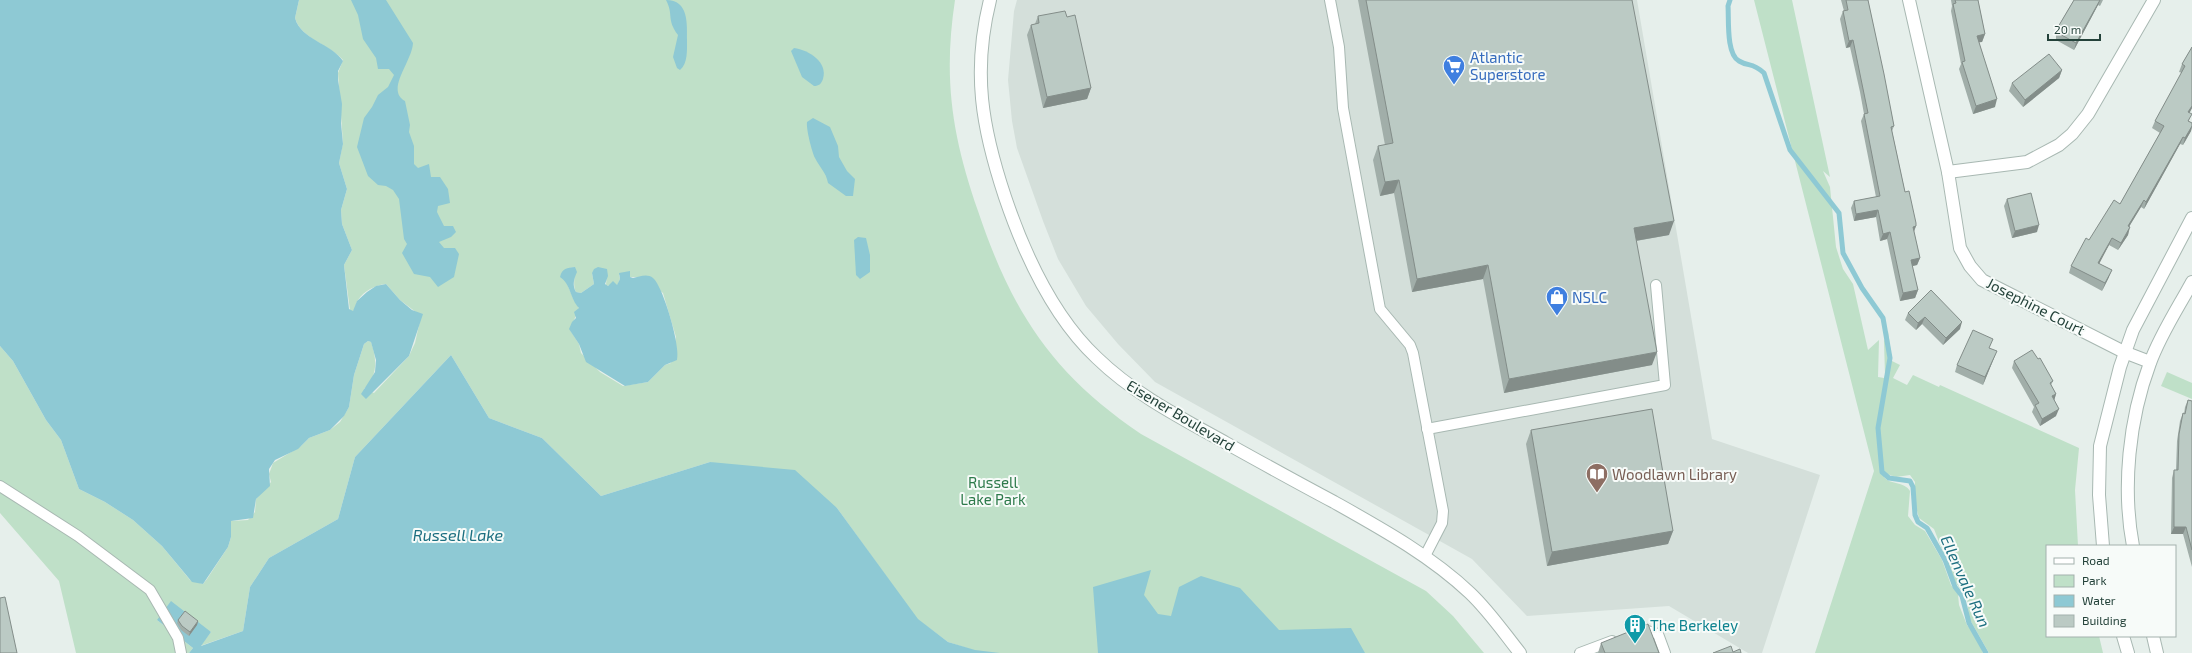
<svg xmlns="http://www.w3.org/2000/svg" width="2192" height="653" font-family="'Exo 2',sans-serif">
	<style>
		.built { fill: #d4dfda }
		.green { fill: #bfe0c8; fill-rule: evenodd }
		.water { fill: #8ec9d4 }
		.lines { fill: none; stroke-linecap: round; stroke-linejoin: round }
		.stream { stroke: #8ec9d4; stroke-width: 5 }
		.service-casing { stroke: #a8b8b2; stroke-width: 12 }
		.minor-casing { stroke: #a8b8b2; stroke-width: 14 }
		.tertiary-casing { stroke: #a8b8b2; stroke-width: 14 }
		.service { stroke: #fff; stroke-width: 10 }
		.minor { stroke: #fff; stroke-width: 12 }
		.tertiary { stroke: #fff; stroke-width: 12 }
		.wall { fill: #a1aea9 }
		.shaded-wall { fill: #838d89 }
		.building { fill: #bbcac4; stroke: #838d89 }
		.labels { text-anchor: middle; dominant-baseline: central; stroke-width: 4; stroke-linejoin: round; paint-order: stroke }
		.shop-label { font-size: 15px; fill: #366cbe; stroke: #f7fbf9; text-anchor: start }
		.street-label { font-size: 15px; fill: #24423a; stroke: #f7fbf9 }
		.education-label { font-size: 15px; fill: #785e54; stroke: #f7fbf9; text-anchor: start }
		.park-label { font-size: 15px; fill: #2d7a4b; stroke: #f7fbf9 }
		.culture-label { font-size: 15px; fill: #0d838f; stroke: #f7fbf9; text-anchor: start }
		.water-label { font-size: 16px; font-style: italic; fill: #1c6f80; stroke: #f7fbf9 }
	</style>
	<rect width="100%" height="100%" fill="#e6efeb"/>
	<path class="built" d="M1017 0H1637L1712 439 1820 475 1762 653H1748L1669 606 1527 616 1472 559 1155 382 1118 344 1086 306 1058 259 1043 221 1017 148 1012 121 1008 80 1014 11Z"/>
	<g class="green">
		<path d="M299 0H955C943 79 952 136 978 211 1012 312 1052 374 1141 434L1426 591 1453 616 1484 653H982L948 642 917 619 837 508 710 462 601 496 542 438 489 418 451 355 355 457 338 519 269 558 250 587 243 631 200 646 211 632 157 620 193 648 189 653H76L59 581 0 513V346L13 361 46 420 61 440 79 489 105 502 133 520 162 546 190 580 203 584 207 579 228 547 231 537V521L248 520 255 512 256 499 271 482 269 474 273 463 301 446 309 438 330 430 340 422 349 407 354 375 364 344 368 341 371 342C377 359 378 376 364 389L374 393 409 356 415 343 421 316 400 300 386 284C375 285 364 291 358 300 355 305 356 309 352 312L350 310 344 265 352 250 342 224 341 210 347 189 339 163 343 143 338 73 343 60C329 44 301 39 295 18ZM574 267C576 276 572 284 576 292L581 293 594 284 592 273 607 269 606 286 611 285 613 282 617 286 620 279 619 275 630 273V277H641L663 293 676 337 671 363 665 365 648 382 623 386 600 372 581 353 579 344 570 330 579 308 573 298 566 281 570 268Z"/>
		<path d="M1754 0H1792L1830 177 1823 171 1830 187 1836 247 1843 269 1853 284 1868 350 1879 340 1878 377 1884 378 1885 375 1884 341 1888 331 1892 361 1900 365 1893 378 1907 385 1913 375 1939 387 1940 385 2079 448 2075 490 2078 546H2047V636H2099L2103 653H1989L1969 618 1967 599 1954 580 1934 529 1919 518 1914 499 1915 482 1910 475 1896 477 1884 473V477C1890 485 1904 481 1910 491L1908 516 1915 525 1925 531 1942 560 1951 585 1958 594 1959 605 1967 625 1978 639 1983 653H1815L1874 471Z"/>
		<path d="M2167 372 2192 383V399L2161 386Z"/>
	</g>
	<g class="water">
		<path d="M0 0H299L295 18C301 40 331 43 343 61L338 71V80L342 104 341 123 343 144 339 163 347 189 341 210 342 224 352 250 344 265 349 309 353 311 357 301 367 292 376 286 386 284 400 300 412 310 423 314 409 356 366 399 361 394 375 372 376 360 371 342 368 341 364 344 354 375 349 407 344 416 330 430 309 438 298 449 275 460 269 469 270 486 256 499 253 518 231 521V537L228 547 203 584 192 582 162 546 133 520 105 502 79 489 61 440 46 420 13 361 0 346Z"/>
		<path d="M351 0H386L413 43C412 62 385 90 405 101L410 125 409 132 414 146V164L418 168 429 164 431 177H440L448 189 450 203 438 206 437 212 444 226H453L456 232 451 237 439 242 444 248H455L459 254 454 277 438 287 430 277 414 274 402 253 407 244 404 239 399 199 393 190 386 186 378 185 368 176 357 147 364 118 372 107 378 95 388 87 394 75 389 69H378L376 58 363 39 358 15Z"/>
		<path d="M666 0C689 0 687 24 687 40 687 49 688 64 680 70L677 68 673 57 678 35C666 19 674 15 666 0Z"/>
		<path d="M794 48C809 50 828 62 823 79 821 84 819 86 814 86L802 77 791 51Z"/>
		<path d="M813 118 830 127 838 146 839 157 847 171 855 179 853 196H846L828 183C826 172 820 168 815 158 812 152 806 129 807 122Z"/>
		<path d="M858 237 866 238 870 255V272L860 279 856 275 854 240Z"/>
		<path d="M575 267 577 272C574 279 572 285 576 292L581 293 594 284 592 273 594 269 598 267 607 269 608 276 605 284 608 286 613 281 617 285 620 279 619 273 630 271V277L633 278C639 277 647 273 653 278 663 286 681 347 677 360L665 365 648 382 625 386 586 362 579 344 569 329 572 322 576 318 574 312 579 308C570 299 571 284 560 277 562 268 567 268 575 267Z"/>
		<path d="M451 355 489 418 542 438 601 496 710 462 795 470 837 508 918 619 948 642 975 650 1000 653H189L193 648 157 620 171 601 211 632 201 646 243 631 250 587 269 558 338 519 355 457Z"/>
		<path d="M1151 570 1144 595 1158 614 1171 616 1179 587 1201 576 1240 588 1279 630 1351 628 1365 653H1098L1093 587Z"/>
	</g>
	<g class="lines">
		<path class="stream" d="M1730 0 1728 6C1729 19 1726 54 1739 61 1749 67 1752 62 1764 73L1790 150 1839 213 1843 253 1862 288 1883 318 1890 358 1878 428 1882 472 1889 478 1910 481 1913 487 1915 515 1918 522 1927 528 1945 560 1955 587 1962 596 1969 623 1986 653"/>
		<g class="service-casing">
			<g id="service">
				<path d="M1330 0 1339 47 1343 108 1380 309 1410 345 1413 353 1443 511 1442 523 1425 556"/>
				<path d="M1427 429 1665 385 1656 285"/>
				<path d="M0 486 78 536 150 590 178 638 181 653"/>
				<path d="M1638 632 1644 630 1658 634 1665 653"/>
				<path d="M1580 653 1612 641"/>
			</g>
		</g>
		<g class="minor-casing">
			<g id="minor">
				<path d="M1909 0 1948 172 1960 248 1970 266 1982 280 2124 352 2150 362"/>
				<path d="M1948 172 2027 162 2059 145 2072 134 2088 114 2154 0"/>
			</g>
		</g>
		<g class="tertiary-casing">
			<g id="tertiary">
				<path d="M990 0C972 72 982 128 1005 197 1024 253 1053 317 1097 358 1134 394 1181 418 1226 443 1262 463 1298 483 1334 502 1382 529 1431 556 1470 593 1489 611 1504 633 1520 653"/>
				<path d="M2103 546 2099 495 2100 446 2120 367 2133 330 2192 218"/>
				<path d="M2133 546C2122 488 2129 419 2150 363 2160 335 2178 308 2192 282"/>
				<path d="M2123 636 2128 653"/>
				<path d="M2153 636 2157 653"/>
			</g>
		</g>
		<use href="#service" class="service"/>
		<use href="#minor" class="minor"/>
		<use href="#tertiary" class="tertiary"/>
	</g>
	<g class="wall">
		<path d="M1358 0H1632L1669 235 1636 241 1652 365 1504 393 1483 279 1412 292 1394 193 1380 196 1373 160 1378 146 1385 145Z"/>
		<path d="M1841 0H1868L1894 126 1892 131 1905 192 1916 226 1914 232 1920 258 1917 265 1912 266 1918 290 1915 298 1900 301 1887 239 1880 241 1876 217 1854 221 1851 208 1854 201 1876 197 1861 121 1864 114 1860 92 1850 47 1846 48 1840 19 1843 11H1844Z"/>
		<path d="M1951 0H1978L1985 34 1982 42H1979L1995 107 1973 114 1959 69 1961 64 1951 11 1952 6Z"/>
		<path d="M2074 0H2103L2100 6 2098 5 2074 50 2056 40V34L2058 27Z"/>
		<path d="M1038 16 1067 17 1091 88 1087 99 1043 108 1027 35 1031 25 1035 24Z"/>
		<path d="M2192 47V108L2190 112 2189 121 2192 123V127L2191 131 2183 145 2180 144 2144 209 2141 207 2129 227 2128 235 2118 250 2109 245 2099 263 2109 277 2102 291 2069 273 2071 266 2089 240 2120 204 2160 133 2152 128 2155 121 2182 73 2179 72 2182 64Z"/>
		<path d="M2062 70 2059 78 2023 107 2009 91 2012 83Z"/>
		<path d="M2007 199 2037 232 2012 238 2004 206Z"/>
		<path d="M1931 290 1960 329 1943 345 1922 324 1916 330 1905 320 1908 313Z"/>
		<path d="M1990 348 1994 358 1983 385 1955 372 1957 365Z"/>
		<path d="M2038 359 2053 381 2051 385 2056 394 2054 400 2056 416 2040 426 2032 412 2034 407 2012 368 2014 361Z"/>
		<path d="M2188 400 2192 401V567L2183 534H2171L2172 478 2174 470H2176L2177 441 2180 421 2183 413 2184 414 2185 407Z"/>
		<path d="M1531 430 1673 531 1668 544 1547 566 1526 444Z"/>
		<path d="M178 620 198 621 197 625 189 636 181 630 177 623Z"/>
		<path d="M1601 643 1659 653H1598Z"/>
	</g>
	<g class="shaded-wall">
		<path d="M2100 0 2098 5 2074 50 2076 43Z"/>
		<path d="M1985 34 1982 42 1974 43 1977 36Z"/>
		<path d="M1853 40 1850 47 1846 48 1849 41Z"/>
		<path d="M2062 70 2059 78 2023 107 2025 100Z"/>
		<path d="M1091 88 1087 99 1043 108 1047 97Z"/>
		<path d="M1997 99 1995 107 1973 114 1976 106Z"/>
		<path d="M2192 106V108L2186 119 2188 112Z"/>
		<path d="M2192 126 2191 131 2183 145 2185 138Z"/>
		<path d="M2183 137 2180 144 2144 209 2146 202Z"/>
		<path d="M1399 180 1394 193 1380 196 1385 182Z"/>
		<path d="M2144 200 2141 207 2125 233 2128 226Z"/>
		<path d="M1878 210 1876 217 1854 221 1856 214Z"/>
		<path d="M1674 221 1669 235 1629 242 1634 228Z"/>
		<path d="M2039 225 2037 232 2012 238 2015 231Z"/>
		<path d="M1916 226 1913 233V227Z"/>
		<path d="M2130 227 2128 235 2118 250 2121 243Z"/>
		<path d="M1890 232 1887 239 1880 241 1883 234Z"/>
		<path d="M2112 238 2109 245 2096 270 2098 263Z"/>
		<path d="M1920 258 1917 265 1908 267 1911 260Z"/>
		<path d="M1488 265 1483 279 1412 292 1417 279Z"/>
		<path d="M2112 270 2109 277 2102 291 2105 283Z"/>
		<path d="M1918 290 1915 298 1900 301 1903 293Z"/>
		<path d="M1925 317 1922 324 1916 330 1918 323Z"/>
		<path d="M1962 322 1960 329 1943 345 1946 338Z"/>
		<path d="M1997 351 1994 358 1983 385 1985 377Z"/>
		<path d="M1657 352 1652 365 1504 393 1509 379Z"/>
		<path d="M2056 394 2054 401 2052 396Z"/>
		<path d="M2059 409 2056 416 2040 426 2042 419Z"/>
		<path d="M2174 527H2186L2183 534H2171Z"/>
		<path d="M1673 531 1668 544 1547 566 1552 552Z"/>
		<path d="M198 621 197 625 189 636 190 632Z"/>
	</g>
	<g class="building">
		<path d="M1366 0H1632L1674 221 1634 228 1657 352 1509 379 1488 265 1417 279 1399 180 1385 182 1378 146 1393 143Z"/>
		<path d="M1846 0H1868L1884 74 1894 126 1891 127 1905 192 1909 191 1916 223V226L1913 227 1920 258 1911 260 1918 290 1903 293 1890 232 1883 234 1878 210 1856 214 1854 201 1880 196 1864 114 1868 113 1862 84 1853 40 1849 41 1843 11 1848 10Z"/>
		<path d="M1955 0H1978L1985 34 1977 36 1997 99 1976 106 1962 62 1965 61 1953 4 1956 3Z"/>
		<path d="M2074 0H2100L2076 43 2058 33V27Z"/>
		<path d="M1065 11 1067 17 1075 15 1091 88 1047 97 1031 25 1039 23 1038 16Z"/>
		<path d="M2192 47V106L2188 112 2192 114 2188 121 2192 123V126L2185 138 2183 137 2146 202 2144 200 2128 226 2130 227 2121 243 2112 238 2098 263 2112 270 2105 283 2071 266 2086 238 2089 240 2114 200 2120 204 2164 126 2155 121 2185 66 2182 64Z"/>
		<path d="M2049 54 2062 70 2025 100 2012 83Z"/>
		<path d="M2031 193 2039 225 2015 231 2007 199Z"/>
		<path d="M1931 290 1962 322 1946 338 1925 317 1918 323 1908 313Z"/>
		<path d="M1973 330 1993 339 1989 348 1997 351 1985 377 1957 365Z"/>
		<path d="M2032 350 2038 359 2040 358 2053 381 2050 383 2056 394 2052 396 2059 409 2042 419 2035 405 2039 403 2014 361Z"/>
		<path d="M2188 400 2192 401V550L2186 527H2174V470H2178L2179 434 2183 413 2185 414Z"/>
		<path d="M1652 409 1673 531 1552 552 1531 430Z"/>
		<path d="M5 597 17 653H0V598Z"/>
		<path d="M185 611 198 621 190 632 182 626 178 620Z"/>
		<path d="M1648 624 1659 653H1605L1601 643Z"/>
		<path d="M1731 646 1733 652 1740 649 1741 653H1713Z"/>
	</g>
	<defs>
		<g id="supermarket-pin" transform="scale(1.15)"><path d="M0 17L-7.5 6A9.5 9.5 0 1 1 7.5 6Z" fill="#3f7fe0" stroke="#f7fbf9"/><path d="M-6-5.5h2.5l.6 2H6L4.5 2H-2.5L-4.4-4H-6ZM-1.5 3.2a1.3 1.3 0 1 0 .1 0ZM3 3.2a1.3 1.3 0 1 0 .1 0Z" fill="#fff"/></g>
		<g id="shop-pin" transform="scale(1.15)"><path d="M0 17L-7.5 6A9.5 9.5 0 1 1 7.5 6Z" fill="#3f7fe0" stroke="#f7fbf9"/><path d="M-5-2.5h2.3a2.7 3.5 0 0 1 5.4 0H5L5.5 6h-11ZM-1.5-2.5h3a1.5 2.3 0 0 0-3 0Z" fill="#fff"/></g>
		<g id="library-pin" transform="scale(1.15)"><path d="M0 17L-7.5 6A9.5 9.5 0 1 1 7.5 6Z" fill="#8d6e63" stroke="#f7fbf9"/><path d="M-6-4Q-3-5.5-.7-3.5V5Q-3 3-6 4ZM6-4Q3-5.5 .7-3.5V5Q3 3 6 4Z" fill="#fff"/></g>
		<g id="building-pin" transform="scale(1.15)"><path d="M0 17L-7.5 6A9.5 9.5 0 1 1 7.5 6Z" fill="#0f9aa8" stroke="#f7fbf9"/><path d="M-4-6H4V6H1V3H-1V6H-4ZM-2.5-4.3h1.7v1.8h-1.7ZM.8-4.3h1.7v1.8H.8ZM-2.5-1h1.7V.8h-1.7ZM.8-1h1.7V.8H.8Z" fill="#fff"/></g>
	</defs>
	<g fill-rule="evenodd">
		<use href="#supermarket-pin" x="1454" y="66"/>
		<use href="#shop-pin" x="1557" y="297"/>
		<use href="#library-pin" x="1597" y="474"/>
		<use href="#building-pin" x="1635" y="625"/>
	</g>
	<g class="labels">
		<g class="shop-label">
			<text x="1470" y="57">Atlantic<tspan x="1470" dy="17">Superstore</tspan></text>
			<text x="1572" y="297">NSLC</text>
		</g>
		<g class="street-label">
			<text transform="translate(2036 306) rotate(27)">Josephine Court</text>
			<text transform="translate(1181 415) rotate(31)">Eisener Boulevard</text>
		</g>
		<g class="education-label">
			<text x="1612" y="474">Woodlawn Library</text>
		</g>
		<g class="park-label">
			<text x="993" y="482">Russell<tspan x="993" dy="17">Lake Park</tspan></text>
		</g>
		<g class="culture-label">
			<text x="1650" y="625">The Berkeley</text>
		</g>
		<g class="water-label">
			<text x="458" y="534">Russell Lake</text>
			<text transform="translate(1966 581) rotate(66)">Ellenvale Run</text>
		</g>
	</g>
	<rect x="2046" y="545" width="130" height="92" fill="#f7fbf9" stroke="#a3b1ad"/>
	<rect x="2054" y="558" width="20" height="6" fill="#ffffff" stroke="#a3b1ad"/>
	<text x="2082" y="565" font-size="12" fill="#24423a">Road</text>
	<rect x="2054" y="575" width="20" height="12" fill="#bfe0c8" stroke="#a3b1ad"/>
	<text x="2082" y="585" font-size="12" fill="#24423a">Park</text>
	<rect x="2054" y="595" width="20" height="12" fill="#8ec9d4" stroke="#a3b1ad"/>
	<text x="2082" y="605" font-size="12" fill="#24423a">Water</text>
	<rect x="2054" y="615" width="20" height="12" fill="#bbcac4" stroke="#a3b1ad"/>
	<text x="2082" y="625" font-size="12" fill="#24423a">Building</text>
	<path d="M2048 34v6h52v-6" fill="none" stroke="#24423a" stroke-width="2"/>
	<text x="2054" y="34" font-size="12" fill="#24423a" stroke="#f7fbf9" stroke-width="3" paint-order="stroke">20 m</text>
</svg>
